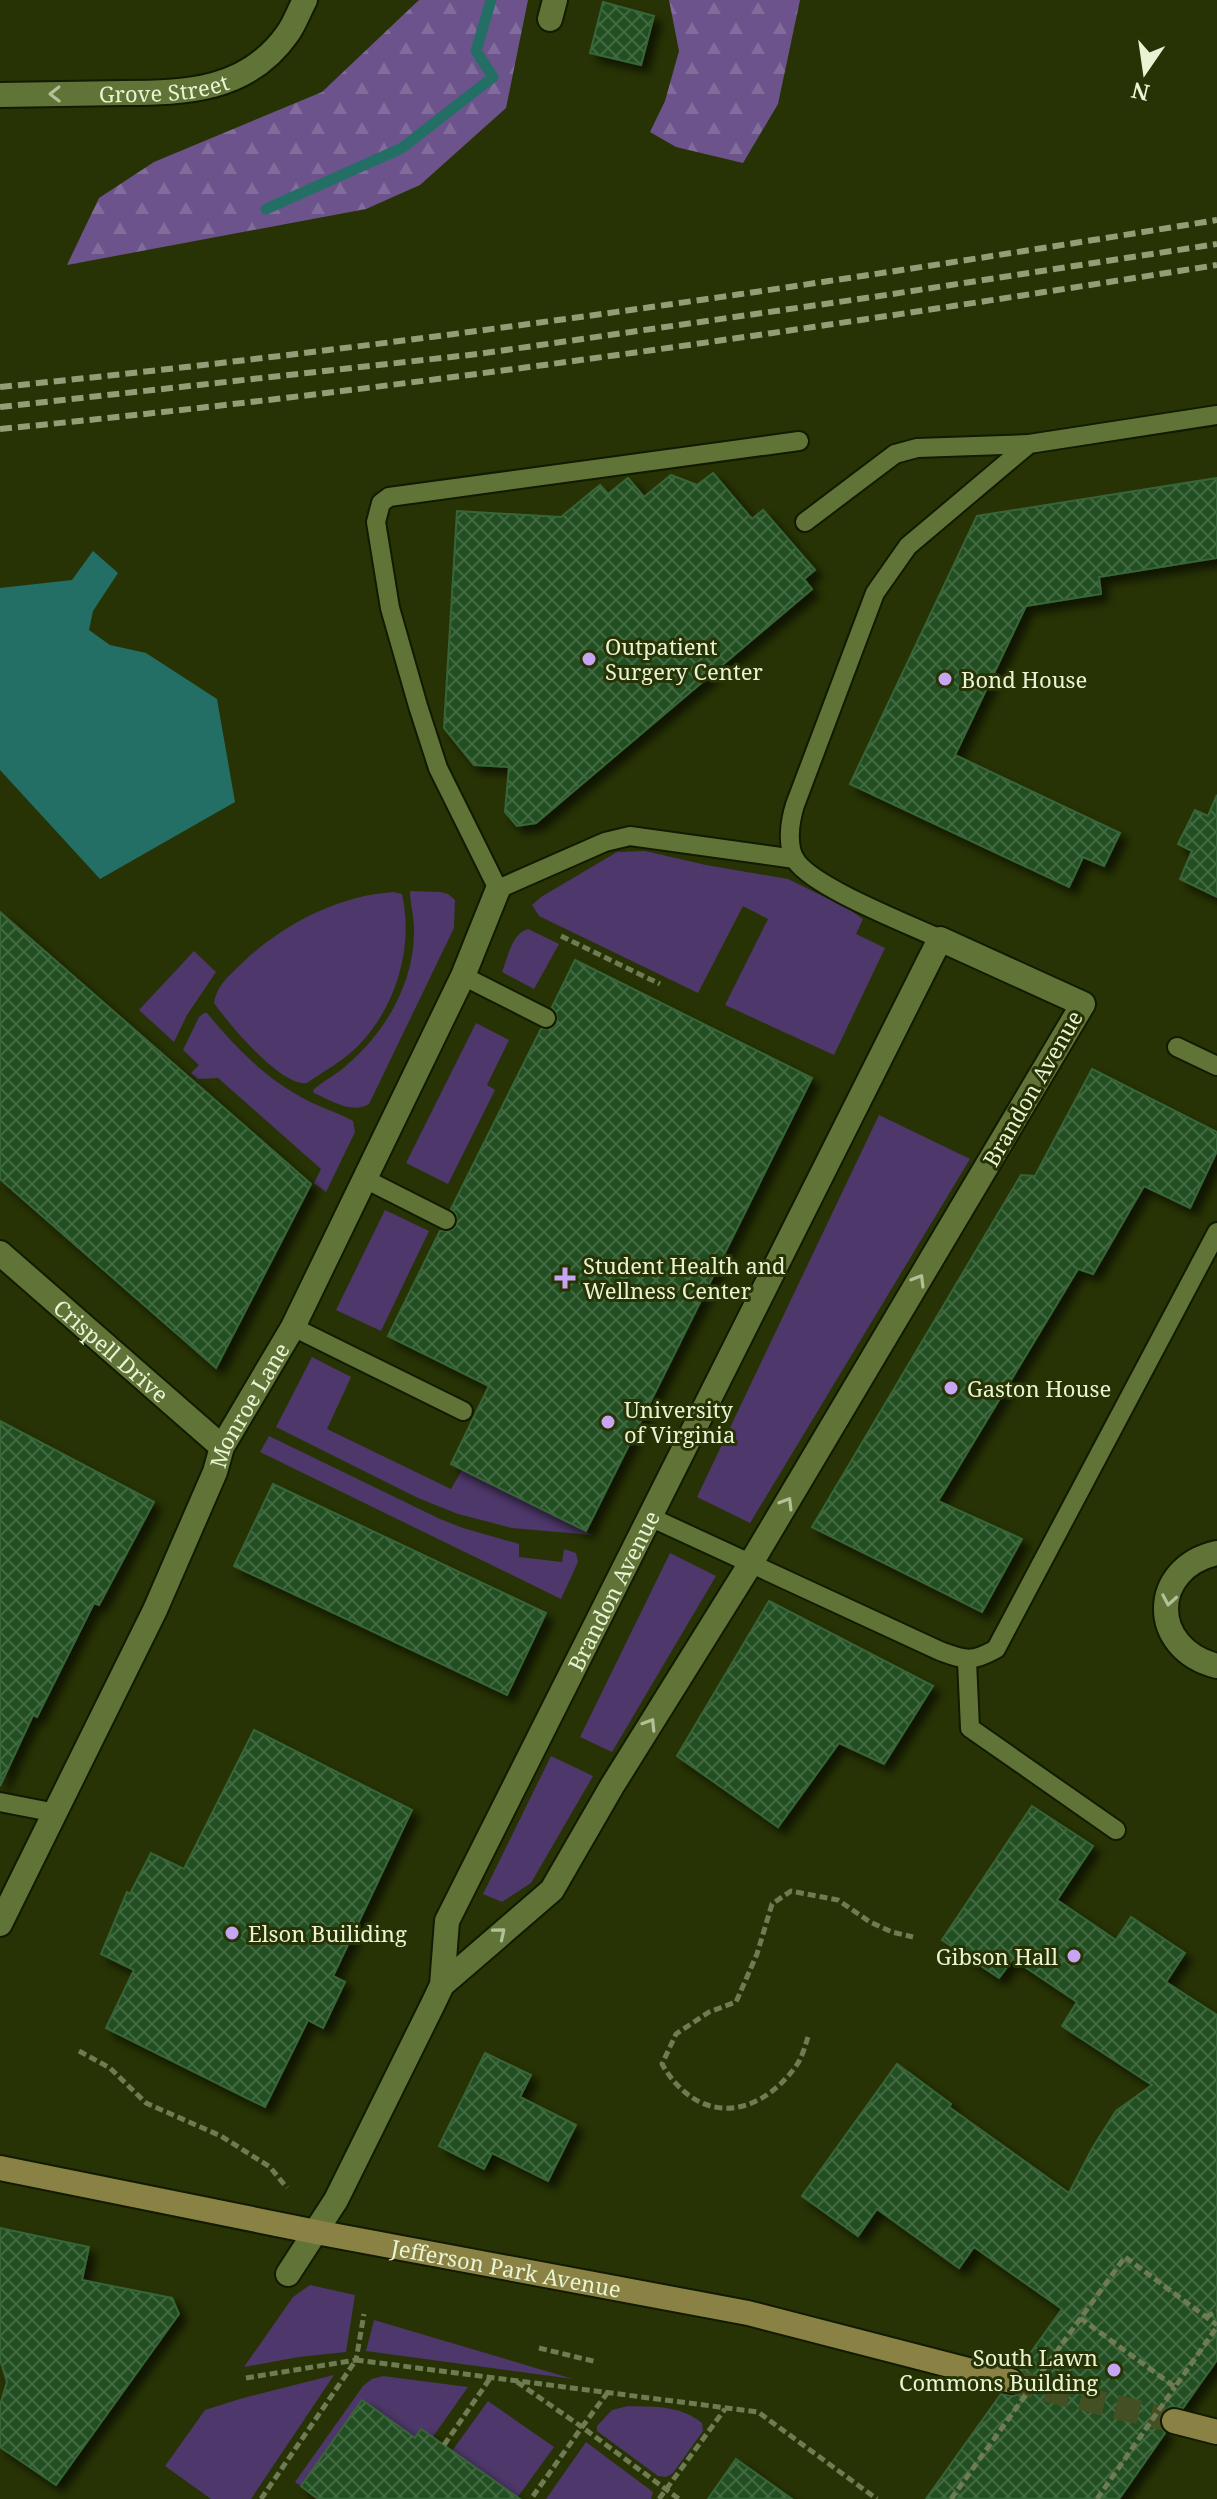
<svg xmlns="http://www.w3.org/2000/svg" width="1217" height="2499" font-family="'Noto Serif',serif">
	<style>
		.green { fill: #4e376a }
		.forest { fill: url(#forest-firs) }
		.water { fill: #246f65 }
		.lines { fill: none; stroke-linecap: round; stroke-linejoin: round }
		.stream { stroke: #246f65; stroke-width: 11 }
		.building { fill: url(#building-cross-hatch); stroke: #396538; stroke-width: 2; filter: url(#shadow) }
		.secondary-tunnel { stroke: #445023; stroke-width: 24; stroke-dasharray: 24 12; stroke-linecap: butt }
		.lane-casing { stroke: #121a00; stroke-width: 22 }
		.street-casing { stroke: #121a00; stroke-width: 28 }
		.secondary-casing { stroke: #121a00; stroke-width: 28 }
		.path { stroke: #6f7b52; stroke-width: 5; stroke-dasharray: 8 4; stroke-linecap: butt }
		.lane { stroke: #617438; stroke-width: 18 }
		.street { stroke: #617438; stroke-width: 24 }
		.secondary { stroke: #898244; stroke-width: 24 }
		.rail { stroke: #929e77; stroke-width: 6; stroke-dasharray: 12 6; stroke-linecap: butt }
		.path-bridge { stroke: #6f7b52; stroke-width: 5; stroke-dasharray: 8 4; stroke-linecap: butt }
		.oneway { stroke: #b3c196 }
		.poi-dot { fill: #c6a6f0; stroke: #273304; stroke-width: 3 }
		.labels { text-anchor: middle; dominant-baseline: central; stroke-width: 6; stroke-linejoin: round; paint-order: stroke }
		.street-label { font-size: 22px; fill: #e9f4d4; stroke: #273304 }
		.poi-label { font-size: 22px; fill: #e9f4d4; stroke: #273304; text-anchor: start }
	</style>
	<defs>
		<pattern id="forest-firs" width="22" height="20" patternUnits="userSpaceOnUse" patternTransform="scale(2)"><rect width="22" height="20" fill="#6c538c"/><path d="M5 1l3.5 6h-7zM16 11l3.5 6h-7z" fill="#816c9b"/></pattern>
		<pattern id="building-cross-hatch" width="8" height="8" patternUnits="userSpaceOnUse" patternTransform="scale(2)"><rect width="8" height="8" fill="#234f23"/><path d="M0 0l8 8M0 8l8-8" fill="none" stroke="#436942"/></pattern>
		<filter id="shadow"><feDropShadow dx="7" dy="7" stdDeviation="4" flood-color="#0009"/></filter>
	</defs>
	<rect width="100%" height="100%" fill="#273304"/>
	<g class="green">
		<path d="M645 851 706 865 788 879 847 908 863 919 856 934 885 948 834 1055 725 1005 768 919 743 906 698 993 539 916 532 905 541 897 617 852Z"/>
		<path d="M410 891 440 892 448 894 455 900 454 928 369 1104C351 1114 332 1101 314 1093L313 1090C324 1080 338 1074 348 1064 385 1032 413 985 414 934 415 920 410 905 410 891Z"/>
		<path d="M393 892 402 894C414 948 396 1007 358 1046 343 1061 324 1071 307 1083 281 1087 229 1024 214 1003 217 985 229 976 242 963 282 925 337 896 393 892Z"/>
		<path d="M528 929 559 944 534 989 502 972C508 957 512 933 528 929Z"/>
		<path d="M194 951 216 972 187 1015 174 1042 139 1010Z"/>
		<path d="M204 1013H207C235 1047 263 1076 301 1097 318 1107 337 1112 353 1121L355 1132 326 1192 314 1183 321 1169 218 1078 198 1079 191 1073 199 1065 183 1050 199 1017Z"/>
		<path d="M476 1023 509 1040 487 1085 495 1090 448 1184 406 1163Z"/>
		<path d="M879 1115 970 1159 750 1523 697 1497Z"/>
		<path d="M385 1210 429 1231 381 1331 336 1310Z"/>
		<path d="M312 1357 351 1377 327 1429 451 1489 462 1470 592 1535 512 1528 458 1514 418 1498 276 1427Z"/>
		<path d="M269 1436 440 1519 463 1528 519 1544V1557L562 1562 564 1549 576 1553 578 1562 561 1599 260 1452Z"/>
		<path d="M670 1553 716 1576 612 1752 580 1737Z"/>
		<path d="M551 1756 593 1776 531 1883 502 1902 483 1894Z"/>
		<path d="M310 2285 355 2295 346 2352 299 2357 244 2367 293 2297Z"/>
		<path d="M374 2320 573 2379 366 2351Z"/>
		<path d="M334 2375 251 2499H211L165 2466 205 2410 243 2398Z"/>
		<path d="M383 2376 468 2387 432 2438H415L362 2400 301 2486 295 2482 363 2386 372 2379Z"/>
		<path d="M488 2401 554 2447 517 2498 452 2451Z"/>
		<path d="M628 2406C655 2407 680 2405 702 2423L703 2431 673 2473 666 2477 658 2476 597 2431V2426L612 2410Z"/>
		<path d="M586 2442 653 2492 651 2499H546Z"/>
	</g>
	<g class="forest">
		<path d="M419 0H528L506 108 420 185 366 209 67 265 99 198 154 162 322 92Z"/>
		<path d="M669 0H800L778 104 743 163 676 147 650 132 665 101 679 51Z"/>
	</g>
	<path class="water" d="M93 551 118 573 93 611 89 630 110 645 146 653 217 699 235 802 100 879 0 770V588L72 580Z"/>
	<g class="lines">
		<path class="stream" d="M266 209 402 148 493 77 476 51 491 0"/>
	</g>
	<g class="building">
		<path d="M603 2 654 16 641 65 590 53Z"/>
		<path d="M713 473 752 519 763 510 815 570 804 579 812 589 536 823 517 826 505 812 509 767 474 765 444 728 457 511 561 517 600 485 608 494 628 478 644 497 671 475 697 485Z"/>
		<path d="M1217 478V558L1099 577 1101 594 1026 606 955 755 1120 833 1104 866 1083 857 1069 887 850 784 977 516Z"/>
		<path d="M1217 795V897L1180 879 1192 851 1178 844 1195 810 1208 816Z"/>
		<path d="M0 912 311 1184 216 1368 0 1179Z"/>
		<path d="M575 960 812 1078 586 1531 451 1464 489 1386 388 1336 440 1231 452 1230 457 1225 456 1214 451 1209 541 1029 552 1028 557 1023 556 1012 552 1007Z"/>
		<path d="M1092 1069 1217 1132V1151L1190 1208 1144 1186 1093 1274 1078 1269 938 1501 1022 1539 982 1612 812 1527 1021 1175 1035 1176Z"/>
		<path d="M0 1421 154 1502 99 1605 94 1603 37 1717 33 1715 0 1786Z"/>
		<path d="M273 1484 546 1613 507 1695 234 1566Z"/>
		<path d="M769 1601 933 1686 884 1764 839 1743 778 1827 677 1756Z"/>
		<path d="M254 1730 412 1810 333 1976 345 1982 323 2028 308 2020 265 2107 106 2028 134 1970 101 1954 127 1892 130 1894 151 1853 184 1869Z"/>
		<path d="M1032 1806 1093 1846 1057 1900 1116 1940 1131 1917 1185 1953 1166 1982 1217 2015V2360L1183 2408 1171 2406 1163 2411 1159 2424 1165 2433 1119 2499H926L1001 2394 1014 2396 1022 2391 1026 2378 1019 2369 1062 2309 974 2247 959 2268 877 2209 858 2236 802 2196 897 2064 951 2104 949 2107 1069 2193 1093 2147 1116 2111 1152 2085 1062 2026 1077 2002 1013 1959 999 1978 942 1940Z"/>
		<path d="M485 2053 531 2075 520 2097 576 2125 548 2181 492 2153 484 2169 439 2146Z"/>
		<path d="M0 2228 89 2247 82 2280 172 2298 179 2314 56 2485 0 2447V2405L7 2382 0 2359Z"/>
		<path d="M362 2400 415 2438 421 2429 520 2499H318L301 2486Z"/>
		<path d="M736 2459 792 2499H708Z"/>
	</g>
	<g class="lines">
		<path class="secondary-tunnel" d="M1011 2381 1174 2421"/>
		<g class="lane-casing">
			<g id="lane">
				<path d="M805 522 895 454 917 448 1029 444"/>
				<path d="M795 859 630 836 605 842 498 889 438 768 418 706 390 608 376 522 381 503 389 497 799 441"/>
				<path d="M940 939C906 923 815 888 796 861 786 846 790 821 795 805L875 593 908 546 1029 444 1217 415"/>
				<path d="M463 976 546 1018"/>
				<path d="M1177 1047 1217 1066"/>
				<path d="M365 1179 446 1220"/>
				<path d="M293 1327 463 1411"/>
				<path d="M650 1517 940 1651C965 1660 971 1663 996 1649L1217 1232"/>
				<path d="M967 1661 970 1728 1116 1830"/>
				<path d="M0 1802 56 1813"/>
			</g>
		</g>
		<g class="street-casing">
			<g id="street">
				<path d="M550 19 555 0"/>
				<path id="s1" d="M0 95C41 94 82 94 123 93 186 93 248 91 288 33 295 23 299 11 305 0"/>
				<path id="s2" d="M0 1253 222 1447"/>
				<path d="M1217 1553C1149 1568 1149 1649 1217 1666"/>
				<path id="s3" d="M0 1924 155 1610 215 1472 222 1447 293 1327 463 976 498 889"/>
				<path id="s4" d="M288 2274 336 2200 432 2006 442 1985 447 1921 940 939 1083 1004 751 1563 612 1786 552 1890 442 1985"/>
			</g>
		</g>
		<g class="secondary-casing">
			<g id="secondary">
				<path id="s5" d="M0 2168 316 2232 748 2313 1011 2381"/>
				<path d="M1174 2421 1217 2432"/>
			</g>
		</g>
		<g class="path">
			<path d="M561 936 660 984"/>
			<path d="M808 2037C805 2046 802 2058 796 2066 757 2120 697 2125 662 2064L676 2034 709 2012 736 2002 757 1954 772 1904 791 1891 838 1900 870 1922 892 1932 913 1937"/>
			<path d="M79 2051 110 2068 146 2103 221 2136 270 2167 287 2188"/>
			<path d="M1206 2317 1217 2311"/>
			<path d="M1080 2318 1175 2387 1217 2327"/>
			<path d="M1062 2344 1125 2257 1217 2325"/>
			<path d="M539 2348 597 2362"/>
			<path d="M246 2378 356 2360 364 2314"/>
			<path d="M517 2382 582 2427 531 2499"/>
			<path d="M608 2392 582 2427 679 2499"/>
			<path d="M444 2445 491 2377"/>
			<path d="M261 2499 356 2360 758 2412 877 2499"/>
			<path d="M659 2499 725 2409"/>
		</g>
		<use href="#lane" class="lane"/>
		<use href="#street" class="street"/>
		<use href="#secondary" class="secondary"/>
		<g class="rail">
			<path d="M0 387C407 346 813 286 1217 220"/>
			<path d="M0 407 478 354 873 297 1217 244"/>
			<path d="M0 429C408 389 813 329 1217 265"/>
		</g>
		<g class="path-bridge">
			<path d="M951 2499 1062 2344"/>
			<path d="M1097 2499 1175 2387"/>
		</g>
	</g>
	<defs><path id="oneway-chevron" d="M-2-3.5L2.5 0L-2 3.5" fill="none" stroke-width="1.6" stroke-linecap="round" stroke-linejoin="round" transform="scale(2)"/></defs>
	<g class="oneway">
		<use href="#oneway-chevron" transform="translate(55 94) rotate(179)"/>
		<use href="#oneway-chevron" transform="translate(919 1280) rotate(-59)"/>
		<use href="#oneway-chevron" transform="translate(787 1503) rotate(-59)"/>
		<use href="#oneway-chevron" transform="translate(1169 1600) rotate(100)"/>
		<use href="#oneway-chevron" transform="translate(650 1724) rotate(-58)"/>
		<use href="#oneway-chevron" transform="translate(500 1933) rotate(-40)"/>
	</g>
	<g class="poi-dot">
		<circle cx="589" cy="659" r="8"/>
		<circle cx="945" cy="679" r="8"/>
		<path d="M561 1266h8v8h8v8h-8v8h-8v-8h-8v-8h8z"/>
		<circle cx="951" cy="1388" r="8"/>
		<circle cx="608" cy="1422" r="8"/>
		<circle cx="232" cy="1933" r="8"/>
		<circle cx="1074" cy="1956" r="8"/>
		<circle cx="1114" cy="2370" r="8"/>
	</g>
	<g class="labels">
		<g class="street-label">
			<text stroke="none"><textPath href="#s1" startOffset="164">Grove Street</textPath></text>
			<text transform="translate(1032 1088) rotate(-60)">Brandon Avenue</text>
			<text stroke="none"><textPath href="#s2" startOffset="148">Crispell Drive</textPath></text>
			<text stroke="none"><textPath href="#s3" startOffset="576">Monroe Lane</textPath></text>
			<text stroke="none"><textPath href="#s4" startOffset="762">Brandon Avenue</textPath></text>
			<text stroke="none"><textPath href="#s5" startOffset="516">Jefferson Park Avenue</textPath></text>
		</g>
		<g class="poi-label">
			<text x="605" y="646">Outpatient<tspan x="605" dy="25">Surgery Center</tspan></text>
			<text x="961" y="679">Bond House</text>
			<text x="583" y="1265">Student Health and<tspan x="583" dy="25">Wellness Center</tspan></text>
			<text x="967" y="1388">Gaston House</text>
			<text x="624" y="1409">University<tspan x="624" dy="25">of Virginia</tspan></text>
			<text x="248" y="1933">Elson Builiding</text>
			<text x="1058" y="1956" text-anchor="end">Gibson Hall</text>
			<text x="1098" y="2357" text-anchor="end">South Lawn<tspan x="1098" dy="25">Commons Building</tspan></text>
		</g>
	</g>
	<g transform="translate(1145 72) rotate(193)" stroke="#273304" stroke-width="6" paint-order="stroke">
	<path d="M0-6L14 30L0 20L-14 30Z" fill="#e9f4d4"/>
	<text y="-12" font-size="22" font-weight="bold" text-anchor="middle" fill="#e9f4d4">N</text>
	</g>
</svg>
